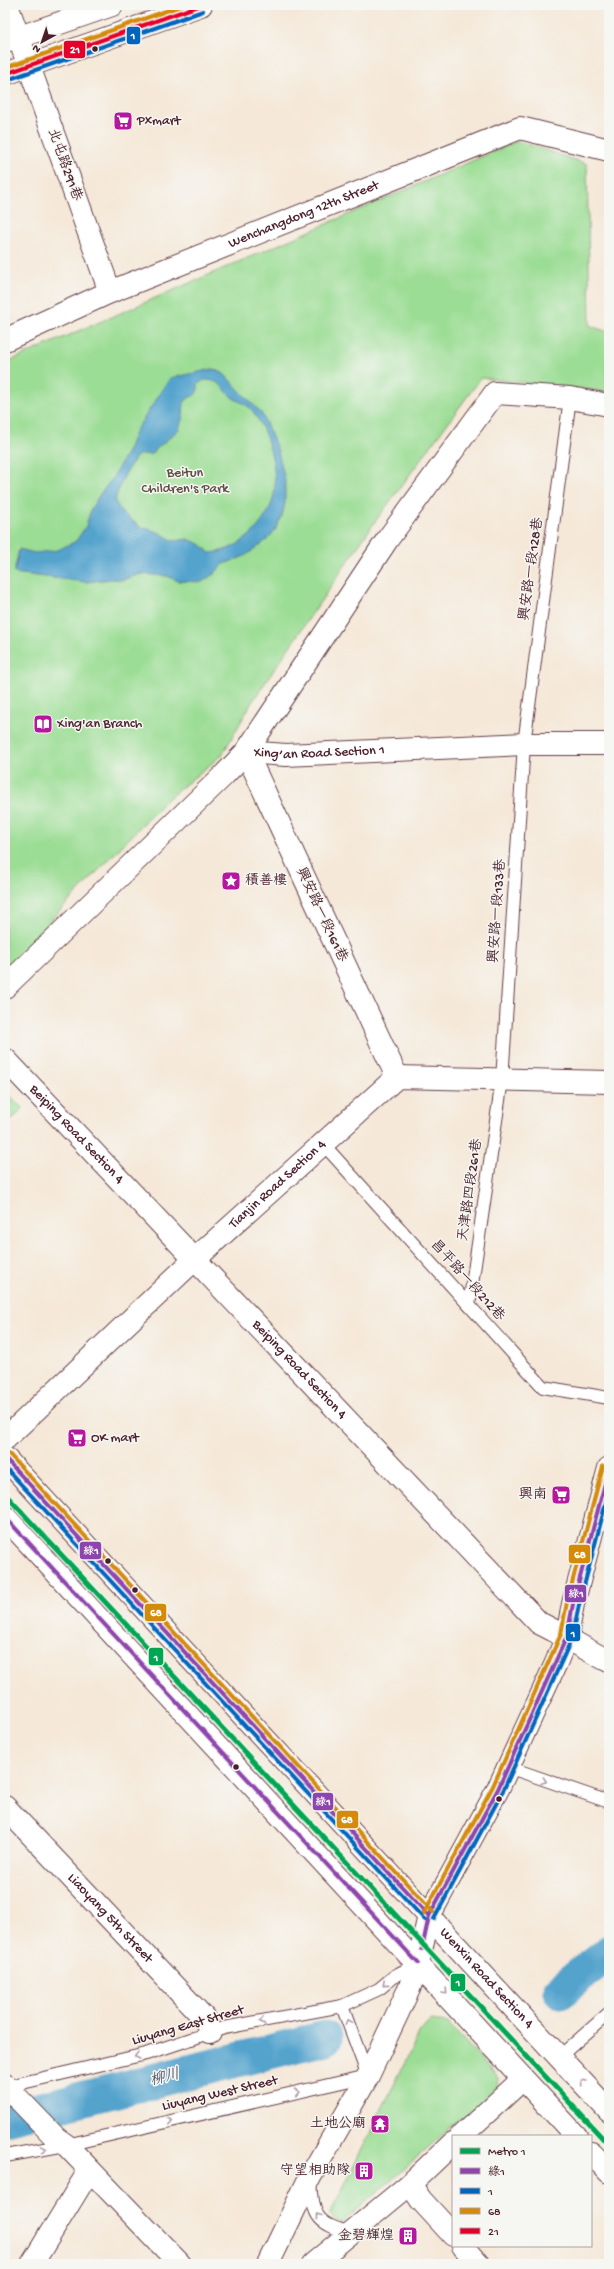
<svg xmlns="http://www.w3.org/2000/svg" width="614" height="2269" font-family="'Gochi Hand','LXGW WenKai TC',sans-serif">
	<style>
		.green { fill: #9bdd94; stroke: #727e60 }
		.water { fill: #53a3cd; stroke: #4e617c; fill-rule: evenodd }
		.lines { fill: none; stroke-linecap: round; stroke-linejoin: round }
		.river { stroke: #53a3cd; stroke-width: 35 }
		.service-casing { stroke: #643d45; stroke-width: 14 }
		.minor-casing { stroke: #643d45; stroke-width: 24 }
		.tertiary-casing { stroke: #643d45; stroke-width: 24 }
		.secondary-casing { stroke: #643d45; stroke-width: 24 }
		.primary-casing { stroke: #643d45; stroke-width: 24 }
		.service { stroke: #fff; stroke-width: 12 }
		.minor { stroke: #fff; stroke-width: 22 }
		.tertiary { stroke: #fff; stroke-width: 22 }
		.secondary { stroke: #fff; stroke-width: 22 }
		.primary { stroke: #fff; stroke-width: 22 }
		.bus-1-casing { stroke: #f6f6f2; stroke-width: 7 }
		.bus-2-casing { stroke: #f6f6f2; stroke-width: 7 }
		.bus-3-casing { stroke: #f6f6f2; stroke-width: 7 }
		.bus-4-casing { stroke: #f6f6f2; stroke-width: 7 }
		.bus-1 { stroke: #8e44ad; stroke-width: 4 }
		.bus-2 { stroke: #0065bd; stroke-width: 4 }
		.bus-3 { stroke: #d48b09; stroke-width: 4 }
		.bus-4 { stroke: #e4002b; stroke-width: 4 }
		.metro-1-casing { stroke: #f6f6f2; stroke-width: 8 }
		.metro-1 { stroke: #00a651; stroke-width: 5 }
		.oneway { stroke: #ae9aa0 }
		.bus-dot { fill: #4a1f2b; stroke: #f6f6f2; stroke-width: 1.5 }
		.labels { text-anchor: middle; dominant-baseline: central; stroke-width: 3; stroke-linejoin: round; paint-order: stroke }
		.poi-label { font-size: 14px; fill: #4a1f2b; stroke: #f6f6f2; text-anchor: start }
		.street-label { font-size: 14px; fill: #4a1f2b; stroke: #f6f6f2 }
		.park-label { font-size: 14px; fill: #5e4e45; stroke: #f6f6f2 }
		.water-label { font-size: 15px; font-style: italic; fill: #4e546c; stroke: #f6f6f2 }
		.line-badge { stroke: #f6f6f2; stroke-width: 1.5 }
		.badge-label { font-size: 11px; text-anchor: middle; font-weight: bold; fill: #fff }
	</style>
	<rect width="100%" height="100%" fill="#f6f6f2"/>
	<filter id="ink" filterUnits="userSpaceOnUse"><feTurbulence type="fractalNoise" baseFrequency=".025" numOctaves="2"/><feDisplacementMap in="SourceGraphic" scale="8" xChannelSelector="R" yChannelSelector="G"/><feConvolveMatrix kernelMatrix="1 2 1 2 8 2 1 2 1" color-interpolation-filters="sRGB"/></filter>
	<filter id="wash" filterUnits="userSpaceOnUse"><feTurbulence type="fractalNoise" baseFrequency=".012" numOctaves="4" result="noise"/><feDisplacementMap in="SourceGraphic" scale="16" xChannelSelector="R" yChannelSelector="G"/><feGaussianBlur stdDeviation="0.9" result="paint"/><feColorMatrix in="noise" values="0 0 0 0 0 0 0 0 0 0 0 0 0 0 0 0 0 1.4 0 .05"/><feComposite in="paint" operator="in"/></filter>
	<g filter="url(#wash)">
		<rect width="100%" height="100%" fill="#f5e8d8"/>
		<g class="green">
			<path d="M518 141 587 164 590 326 609 332V392L481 378 374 523 252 702 222 755 166 800 5 968V363Z"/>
			<path d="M5 1091 23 1109 5 1126Z"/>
			<path d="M430 2021 448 2023 498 2078 497 2087 341 2224 329 2216 420 2032Z"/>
		</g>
		<path class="water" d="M213 369 223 373 262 414 278 451 285 480V503L282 516 276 529 267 540 245 556 224 564 214 574 202 582 178 581 167 576 141 574 122 580 112 579 85 582 14 573 19 549 35 553 58 550 76 541 86 526 91 509 100 494 112 479 128 450 136 430 170 378ZM204 380C222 380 221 388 233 398 239 402 245 403 251 409 268 430 282 479 271 505 261 530 237 551 210 553L200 544 188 539 174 541 158 532 139 526 121 512 115 501C119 485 127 468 138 455L151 454 179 429 183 416 184 403 188 398 195 395 198 390V384Z"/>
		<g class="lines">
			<g class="river">
				<path d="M560 1991 609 1952"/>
				<path d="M5 2118 325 2038"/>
			</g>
		</g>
	</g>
	<g filter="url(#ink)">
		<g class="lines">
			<g class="service-casing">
				<g id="service">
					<path d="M324 1145 543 1387 609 1398"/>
					<path d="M469 1305 502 1080 524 744 570 398"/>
					<path d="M508 1767 609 1802"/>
					<path d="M559 2057 609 2013"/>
					<path d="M5 2087 146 2054 224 2028 342 2006 379 1989 396 1975 417 1964"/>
					<path d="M5 2156 66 2145 368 2076 342 2006"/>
					<path d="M311 2182C314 2219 316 2222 352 2234"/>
				</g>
			</g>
			<g class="minor-casing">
				<g id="minor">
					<path d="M7 5 110 292"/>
					<path id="s1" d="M5 340 110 292 520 128 609 150"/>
					<path id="s2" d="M5 987 224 775 246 752 286 755 524 744H609"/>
					<path id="s3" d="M5 1059 539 1623C563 1634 585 1650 609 1661"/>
					<path d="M397 1077 246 752 387 540 495 393 570 398 609 405"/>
					<path id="s4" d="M5 1439 195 1259 397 1077 609 1082"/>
					<path id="s5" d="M5 1807 205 2019 210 2032"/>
					<path d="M5 2085 56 2138 66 2145 180 2264"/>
					<path d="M461 2136 523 2079"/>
					<path d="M410 2184 421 2200 453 2235"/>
					<path d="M463 2246 479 2264"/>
					<path d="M32 2264 89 2171"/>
					<path d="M313 2264 410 2184 453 2143"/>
				</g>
			</g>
			<g class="tertiary-casing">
				<path id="tertiary" d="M268 2264 310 2177 368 2076 409 1989 418 1963 429 1916 498 1789 556 1663 567 1636 573 1604 609 1468"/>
			</g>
			<g class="secondary-casing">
				<g id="secondary">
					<path id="s6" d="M5 1458 609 2111"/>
					<path d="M5 1517 576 2136"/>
					<path d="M591 2153 609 2172"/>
				</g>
			</g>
			<g class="primary-casing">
				<g id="primary">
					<path d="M5 42 112 5"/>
					<path d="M5 74 201 5"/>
				</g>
			</g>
			<use href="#service" class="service"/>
			<use href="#minor" class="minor"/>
			<use href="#tertiary" class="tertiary"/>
			<use href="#secondary" class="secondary"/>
			<use href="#primary" class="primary"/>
			<g class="bus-1-casing">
				<g id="bus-1">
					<path d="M5 1458 429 1916"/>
					<path d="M5 1517 418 1963"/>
					<path d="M422 1949 429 1916 498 1789 567 1636 573 1604 609 1468"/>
				</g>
			</g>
			<g class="bus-2-casing">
				<g id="bus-2">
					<path d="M7 80 203 11"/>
					<path d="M5 1467 425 1920"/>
					<path d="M434 1919 503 1791 572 1638 579 1605 609 1491"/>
				</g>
			</g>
			<g class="bus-3-casing">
				<g id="bus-3">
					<path d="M5 68 183 5"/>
					<path d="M9 1454 433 1912"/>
					<path d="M424 1913 493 1786 561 1634 567 1602 603 1466"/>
				</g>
			</g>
			<g class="bus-4-casing">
				<path id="bus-4" d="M5 74 201 5"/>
			</g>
			<use href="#bus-1" class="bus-1"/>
			<use href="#bus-2" class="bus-2"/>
			<use href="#bus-3" class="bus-3"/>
			<use href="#bus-4" class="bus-4"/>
			<g class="metro-1-casing">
				<path id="metro-1" d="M5 1494 609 2145"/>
			</g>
			<use href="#metro-1" class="metro-1"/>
		</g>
		<defs><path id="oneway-chevron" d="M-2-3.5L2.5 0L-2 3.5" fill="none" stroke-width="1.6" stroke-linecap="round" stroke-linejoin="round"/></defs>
		<g class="oneway">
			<use href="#oneway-chevron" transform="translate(544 1781) rotate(20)"/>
			<use href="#oneway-chevron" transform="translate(385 1984) rotate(139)"/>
			<use href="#oneway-chevron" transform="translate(445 1992) rotate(47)"/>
			<use href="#oneway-chevron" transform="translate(262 2021) rotate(169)"/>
			<use href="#oneway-chevron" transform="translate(348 2022) rotate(-111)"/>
			<use href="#oneway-chevron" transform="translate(137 2056) rotate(166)"/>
			<use href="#oneway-chevron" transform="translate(583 2082) rotate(-133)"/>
			<use href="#oneway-chevron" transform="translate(297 2092) rotate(-13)"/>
			<use href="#oneway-chevron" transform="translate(170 2121) rotate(-13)"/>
			<use href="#oneway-chevron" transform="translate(43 2149) rotate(-10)"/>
			<use href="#oneway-chevron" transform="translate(318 2216) rotate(-128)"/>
		</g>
	</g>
	<defs>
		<g id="supermarket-square" transform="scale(1)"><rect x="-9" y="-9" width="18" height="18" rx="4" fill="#b5179e" stroke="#f6f6f2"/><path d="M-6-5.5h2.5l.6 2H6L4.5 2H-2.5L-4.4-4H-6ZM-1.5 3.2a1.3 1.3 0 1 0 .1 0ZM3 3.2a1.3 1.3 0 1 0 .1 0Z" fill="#fff"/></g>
		<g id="library-square" transform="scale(1)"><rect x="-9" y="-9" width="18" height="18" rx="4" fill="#b5179e" stroke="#f6f6f2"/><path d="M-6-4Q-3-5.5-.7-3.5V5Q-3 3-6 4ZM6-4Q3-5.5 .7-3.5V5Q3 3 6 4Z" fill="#fff"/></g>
		<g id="sight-square" transform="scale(1)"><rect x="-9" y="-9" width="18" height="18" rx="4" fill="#b5179e" stroke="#f6f6f2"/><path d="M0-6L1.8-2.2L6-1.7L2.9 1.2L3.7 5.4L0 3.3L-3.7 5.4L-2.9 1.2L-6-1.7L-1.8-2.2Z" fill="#fff"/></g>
		<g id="temple-square" transform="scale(1)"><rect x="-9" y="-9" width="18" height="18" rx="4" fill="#b5179e" stroke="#f6f6f2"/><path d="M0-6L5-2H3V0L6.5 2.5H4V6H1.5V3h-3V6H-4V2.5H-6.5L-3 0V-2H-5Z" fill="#fff"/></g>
		<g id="building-square" transform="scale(1)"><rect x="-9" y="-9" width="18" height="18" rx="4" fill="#b5179e" stroke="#f6f6f2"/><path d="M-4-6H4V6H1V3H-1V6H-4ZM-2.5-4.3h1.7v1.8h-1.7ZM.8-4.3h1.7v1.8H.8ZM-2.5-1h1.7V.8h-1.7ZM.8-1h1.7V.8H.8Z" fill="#fff"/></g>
	</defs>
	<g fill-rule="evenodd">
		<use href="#supermarket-square" x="123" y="121"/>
		<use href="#library-square" x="43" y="724"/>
		<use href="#sight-square" x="231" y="881"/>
		<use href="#supermarket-square" x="77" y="1438"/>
		<use href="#supermarket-square" x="561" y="1495"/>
		<use href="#temple-square" x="380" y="2124"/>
		<use href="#building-square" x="364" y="2171"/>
		<use href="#building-square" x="408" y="2236"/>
	</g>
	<g class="bus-dot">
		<circle cx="95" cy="49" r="3.5"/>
		<circle cx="108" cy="1561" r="3.5"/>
		<circle cx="135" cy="1590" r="3.5"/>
		<circle cx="236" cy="1767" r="3.5"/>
		<circle cx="499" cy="1799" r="3.5"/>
	</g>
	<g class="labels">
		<g class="poi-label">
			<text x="137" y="121">Pxmart</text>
			<text x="57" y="724">Xing'an Branch</text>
			<text x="245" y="881">積善樓</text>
			<text x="91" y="1438">OK mart</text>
			<text x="547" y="1495" text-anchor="end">興南</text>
			<text x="366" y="2124" text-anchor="end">土地公廟</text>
			<text x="350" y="2171" text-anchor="end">守望相助隊</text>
			<text x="394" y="2236" text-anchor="end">金碧輝煌</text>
		</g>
		<g class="street-label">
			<text transform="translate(64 165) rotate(70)">北屯路291巷</text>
			<text stroke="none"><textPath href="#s1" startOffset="324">Wenchangdong 12th Street</textPath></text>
			<text transform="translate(532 569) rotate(-82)">興安路一段128巷</text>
			<text stroke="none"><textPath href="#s2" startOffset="410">Xing’an Road Section 1</textPath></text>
			<text transform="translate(498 911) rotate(-86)">興安路一段133巷</text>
			<text transform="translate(321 915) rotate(65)">興安路一段161巷</text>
			<text stroke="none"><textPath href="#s3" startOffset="104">Beiping Road Section 4</textPath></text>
			<text stroke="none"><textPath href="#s4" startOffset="373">Tianjin Road Section 4</textPath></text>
			<text transform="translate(471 1190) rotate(-82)">天津路四段261巷</text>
			<text transform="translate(467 1281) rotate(48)">昌平路一段212巷</text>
			<text stroke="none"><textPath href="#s3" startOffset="428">Beiping Road Section 4</textPath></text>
			<text stroke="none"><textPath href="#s5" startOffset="153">Liaoyang 5th Street</textPath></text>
			<text stroke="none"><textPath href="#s6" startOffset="709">Wenxin Road Section 4</textPath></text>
			<text transform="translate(188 2026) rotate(-16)">Liuyang East Street</text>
			<text transform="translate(220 2094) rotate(-13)">Liuyang West Street</text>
		</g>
		<g class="park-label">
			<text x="185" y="473">Beitun<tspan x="185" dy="16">Children's Park</tspan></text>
		</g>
		<g class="water-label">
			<text transform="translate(165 2078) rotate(-14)">柳川</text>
		</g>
	</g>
	<g class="line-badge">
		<rect x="126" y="26" width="15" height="19" rx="4" fill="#0065bd"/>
		<rect x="63" y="40" width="23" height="19" rx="4" fill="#e4002b"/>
		<rect x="79" y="1541" width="23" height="19" rx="4" fill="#8e44ad"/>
		<rect x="568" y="1544" width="23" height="20" rx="4" fill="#d48b09"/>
		<rect x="564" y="1584" width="23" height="19" rx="4" fill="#8e44ad"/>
		<rect x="144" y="1603" width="23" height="19" rx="4" fill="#d48b09"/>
		<rect x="565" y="1623" width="16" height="19" rx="4" fill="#0065bd"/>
		<rect x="148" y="1647" width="16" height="19" rx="4" fill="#00a651"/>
		<rect x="312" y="1792" width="22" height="19" rx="4" fill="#8e44ad"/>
		<rect x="336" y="1810" width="23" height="19" rx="4" fill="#d48b09"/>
		<rect x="450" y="1973" width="16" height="19" rx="4" fill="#00a651"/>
	</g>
	<g class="badge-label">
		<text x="133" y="39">1</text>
		<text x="75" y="53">21</text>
		<text x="91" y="1554">綠1</text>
		<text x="580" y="1558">68</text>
		<text x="576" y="1597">綠1</text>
		<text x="156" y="1616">68</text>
		<text x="573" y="1637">1</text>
		<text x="156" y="1661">1</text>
		<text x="323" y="1805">綠1</text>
		<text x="347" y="1823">68</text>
		<text x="458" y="1986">1</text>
	</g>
	<rect width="614" height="2269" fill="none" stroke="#f6f6f2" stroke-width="20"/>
	<rect x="452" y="2135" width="140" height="112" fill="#f6f6f2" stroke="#b1a0a2"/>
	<rect x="460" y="2148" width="20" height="6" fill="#00a651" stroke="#b1a0a2"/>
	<text x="488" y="2155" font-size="12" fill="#4a1f2b">Metro 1</text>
	<rect x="460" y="2168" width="20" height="6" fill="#8e44ad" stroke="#b1a0a2"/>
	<text x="488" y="2175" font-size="12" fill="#4a1f2b">綠1</text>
	<rect x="460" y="2188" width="20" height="6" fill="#0065bd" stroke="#b1a0a2"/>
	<text x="488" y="2195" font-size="12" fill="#4a1f2b">1</text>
	<rect x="460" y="2208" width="20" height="6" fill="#d48b09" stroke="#b1a0a2"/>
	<text x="488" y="2215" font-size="12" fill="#4a1f2b">68</text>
	<rect x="460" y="2228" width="20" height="6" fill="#e4002b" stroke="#b1a0a2"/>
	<text x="488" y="2235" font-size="12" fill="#4a1f2b">21</text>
	<g transform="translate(42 42) rotate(220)" stroke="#f6f6f2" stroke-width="3" paint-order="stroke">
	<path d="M0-3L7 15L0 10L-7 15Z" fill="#4a1f2b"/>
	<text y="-6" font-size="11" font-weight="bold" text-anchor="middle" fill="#4a1f2b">N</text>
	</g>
</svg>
